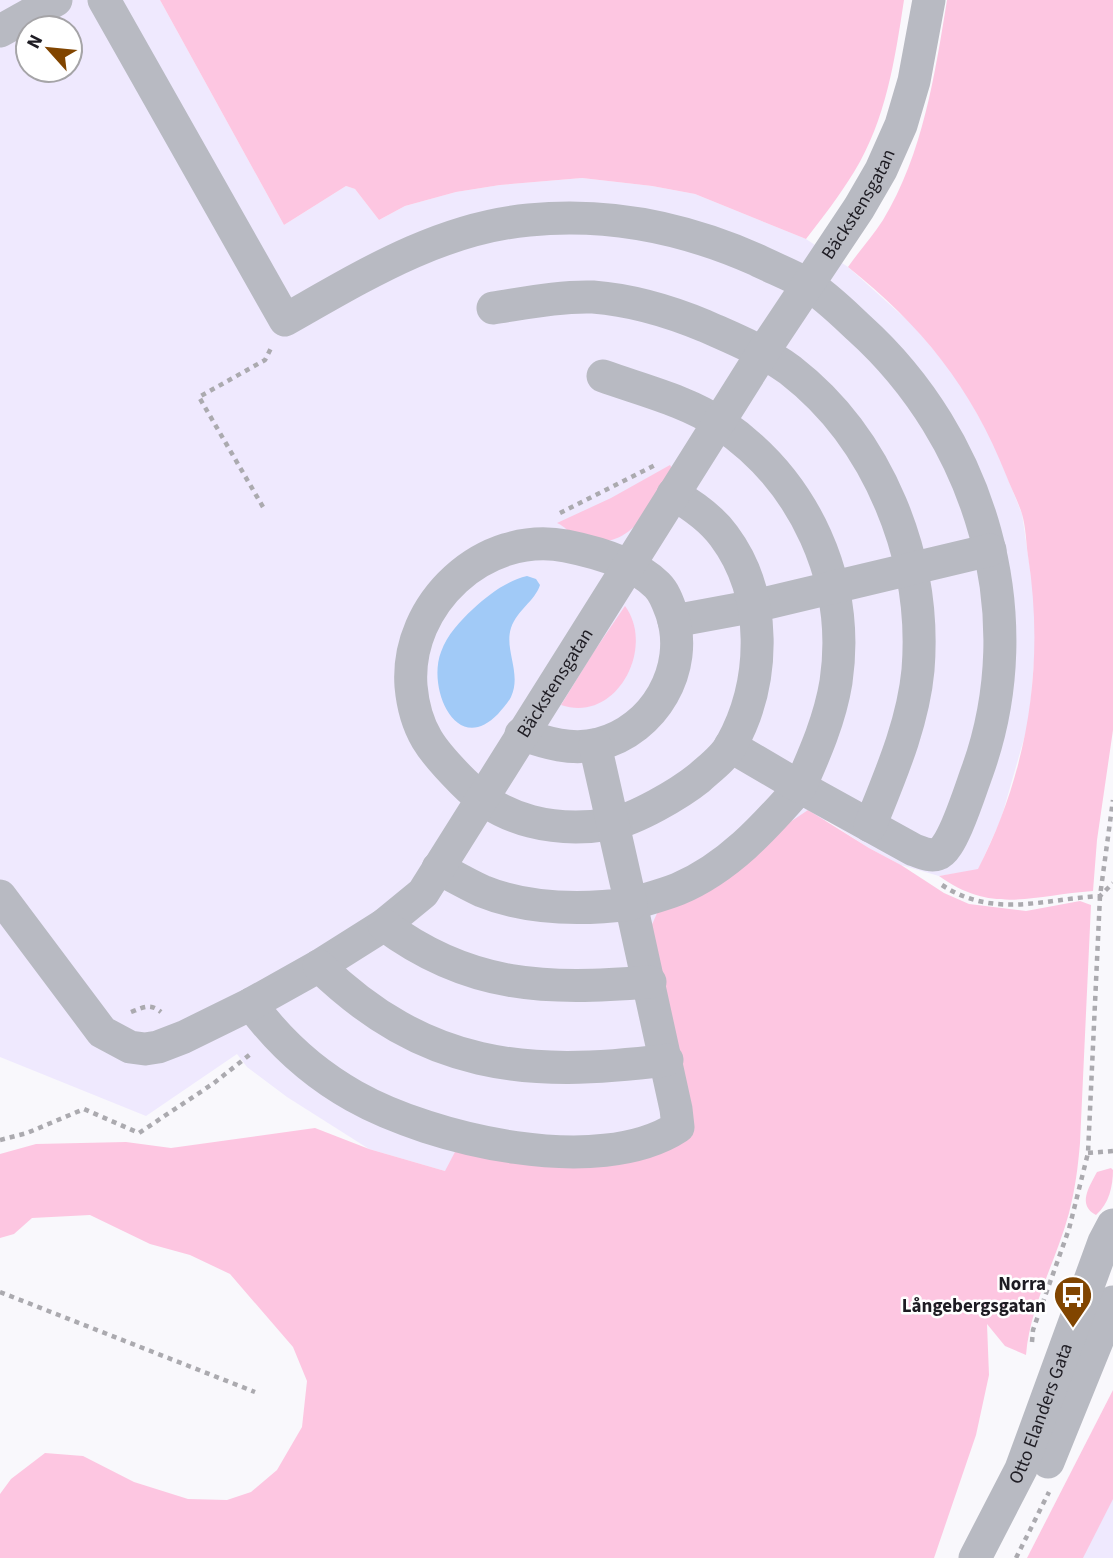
<svg xmlns="http://www.w3.org/2000/svg" width="1113" height="1558" font-family="'Source Sans 3',sans-serif">
	<style>
		.built { fill: #efe9fe; fill-rule: evenodd }
		.green { fill: #fdc6e1 }
		.water { fill: #a1caf7 }
		.lines { fill: none; stroke-linecap: round; stroke-linejoin: round }
		.path { stroke: #abaaaf; stroke-width: 4.5; stroke-dasharray: 5 5; stroke-linecap: butt }
		.minor { stroke: #b8bac2; stroke-width: 33 }
		.labels { text-anchor: middle; dominant-baseline: central; stroke-width: 5; stroke-linejoin: round; paint-order: stroke }
		.street-label { font-size: 19px; fill: #1e1c23; stroke: #fff }
		.poi-label { font-size: 19px; font-weight: bold; fill: #1e1c23; stroke: #fff; text-anchor: end }
	</style>
	<rect width="100%" height="100%" fill="#f9f8fc"/>
	<g class="built">
		<path d="M0 0H160L284 225 346 186 355 189 379 220 405 206 456 192 500 185 582 178 652 186 695 194 806 239 848 267 916 328 960 383 993 442 1022 514 1033 589 1036 638 1029 721 1001 819 978 870 939 876 901 865 869 848 826 820 672 1026 693 1136 655 1149 445 1171 369 1149 287 1097 247 1067 237 1054 146 1116 0 1057ZM28 28H70V70H28Z"/>
		<path d="M1113 1476V1558H1066Z"/>
	</g>
	<g class="green">
		<path d="M160 0H904C895 59 886 120 854 172 840 195 823 217 806 239L695 194 652 186 582 178 500 185 456 192 405 206 379 220 355 189 346 186 284 225Z"/>
		<path d="M947 0H1113V730L1097 840 1093 891C1033 895 993 915 939 876L978 869C1028 772 1045 664 1028 556 1026 542 1026 528 1022 514 1018 501 1011 488 1006 475 972 388 921 325 848 267 859 251 873 236 883 220 923 154 935 74 947 0Z"/>
		<path d="M670 465 673 470C654 499 633 550 591 540 586 539 578 538 574 536 568 532 566 527 557 523L611 498Z"/>
		<path d="M625 606C656 648 616 724 561 705L593 653Z"/>
		<path d="M808 810 869 848 901 865 944 893 969 904 1026 911 1080 901 1091 905 1080 1143C1078 1167 1075 1190 1069 1213 1056 1261 1030 1306 1026 1355L1005 1346 987 1324 989 1375 976 1435 934 1558H0V1494L11 1479 45 1453 83 1456 134 1482 188 1499 227 1500 251 1492 277 1470 302 1427 307 1381 293 1347 230 1274 190 1255 150 1244 90 1215 32 1218 14 1234 0 1238V1154L36 1144 126 1142 171 1148 315 1128 369 1149 445 1171 456 1150 655 1149 692 1136 672 1026 650 929 658 911Z"/>
		<path d="M1111 1168 1113 1170C1113 1186 1109 1204 1096 1215 1077 1205 1089 1187 1097 1172Z"/>
		<path d="M1113 1390V1499L1083 1558H1027Z"/>
	</g>
	<path class="water" d="M527 576 536 579 540 585C535 601 517 610 511 628 504 650 522 673 511 697 508 703 502 709 498 714 456 757 427 688 441 652 447 635 460 621 473 609 488 595 506 581 527 576Z"/>
	<g class="lines">
		<g class="path">
			<path d="M263 507 199 397 265 360 272 346"/>
			<path d="M560 513 655 465"/>
			<path d="M942 885C994 919 1043 899 1100 896L1113 883"/>
			<path d="M131 1012C144 1007 150 1003 161 1012"/>
			<path d="M0 1140 27 1133 84 1109 139 1133 214 1083 253 1052"/>
			<path d="M1088 1153 1113 1151"/>
			<path d="M0 1292 255 1392"/>
			<path d="M1032 1342 1033 1330 1069 1229 1088 1153 1100 896 1113 800"/>
			<path d="M1016 1558 1049 1492"/>
		</g>
		<g class="minor">
			<path d="M104 0 285 320C361 277 439 228 529 220 609 212 683 227 757 260 773 268 791 275 807 284 826 296 843 313 859 328 981 438 1034 615 977 772 971 788 952 850 938 854 930 857 921 852 914 850L800 787C765 827 728 868 678 889 663 895 647 899 631 904L676 1109 678 1127C599 1179 432 1140 354 1096 313 1073 279 1042 251 1004"/>
			<path d="M0 31 56 0"/>
			<path d="M493 308C526 303 560 296 593 297 632 300 669 311 705 326 734 339 764 351 790 370 879 439 927 558 918 670 913 724 890 776 870 826"/>
			<path d="M603 376C642 390 687 401 721 424 805 481 851 581 836 682 830 719 815 753 800 787L730 746"/>
			<path d="M674 621 755 606 990 550"/>
			<path d="M521 734C546 743 572 751 599 744 654 730 690 669 672 614 668 603 665 593 657 585 635 563 596 552 566 546 484 530 405 604 411 686 415 731 432 751 463 782 502 822 556 833 611 824 636 819 679 794 699 778 710 768 724 758 731 745 766 682 768 595 724 536 711 518 692 505 673 494"/>
			<path d="M438 868C453 876 467 884 482 891 528 910 582 910 631 904L595 745"/>
			<path id="s1" d="M0 896 102 1032 130 1047 145 1049 158 1047 184 1037 251 1004 319 966 384 925 423 893 763 352 859 208 881 170 901 125 914 81 929 0"/>
			<path d="M384 925C470 989 547 990 650 982"/>
			<path d="M319 966C425 1069 526 1078 667 1060"/>
			<path d="M1048 1462 1113 1302"/>
			<path id="s2" d="M975 1558 1021 1469 1104 1242 1113 1225"/>
		</g>
	</g>
	<defs>
		<g id="bus-pin" transform="scale(2.0125)"><path d="M0 17L-7.5 6A9.5 9.5 0 1 1 7.5 6Z" fill="#814500" stroke="#fff"/><path d="M-5-6H5V4H4V6H2V4H-2V6H-4V4H-5ZM-3.5-4V0h7V-4ZM-3.5 1.2v1.5H-2V1.2ZM2 1.2v1.5H3.5V1.2Z" fill="#fff"/></g>
	</defs>
	<g fill-rule="evenodd">
		<use href="#bus-pin" x="1073" y="1295"/>
	</g>
	<g class="labels">
		<g class="street-label">
			<text stroke="none"><textPath href="#s1" startOffset="1353">Bäckstensgatan</textPath></text>
			<text stroke="none"><textPath href="#s1" startOffset="786">Bäckstensgatan</textPath></text>
			<text stroke="none"><textPath href="#s2" startOffset="159">Otto Elanders Gata</textPath></text>
		</g>
		<g class="poi-label">
			<text x="1046" y="1284">Norra<tspan x="1046" dy="22">Långebergsgatan</tspan></text>
		</g>
	</g>
	<g transform="translate(49 49) rotate(297)"><circle r="33" fill="#ffffff" stroke="#a5a4a7" stroke-width="2"/>
	<path d="M0-5L12 26L0 18L-12 26Z" fill="#814500"/>
	<text y="-10" font-size="19" font-weight="bold" text-anchor="middle" fill="#1e1c23">N</text>
	</g>
</svg>
